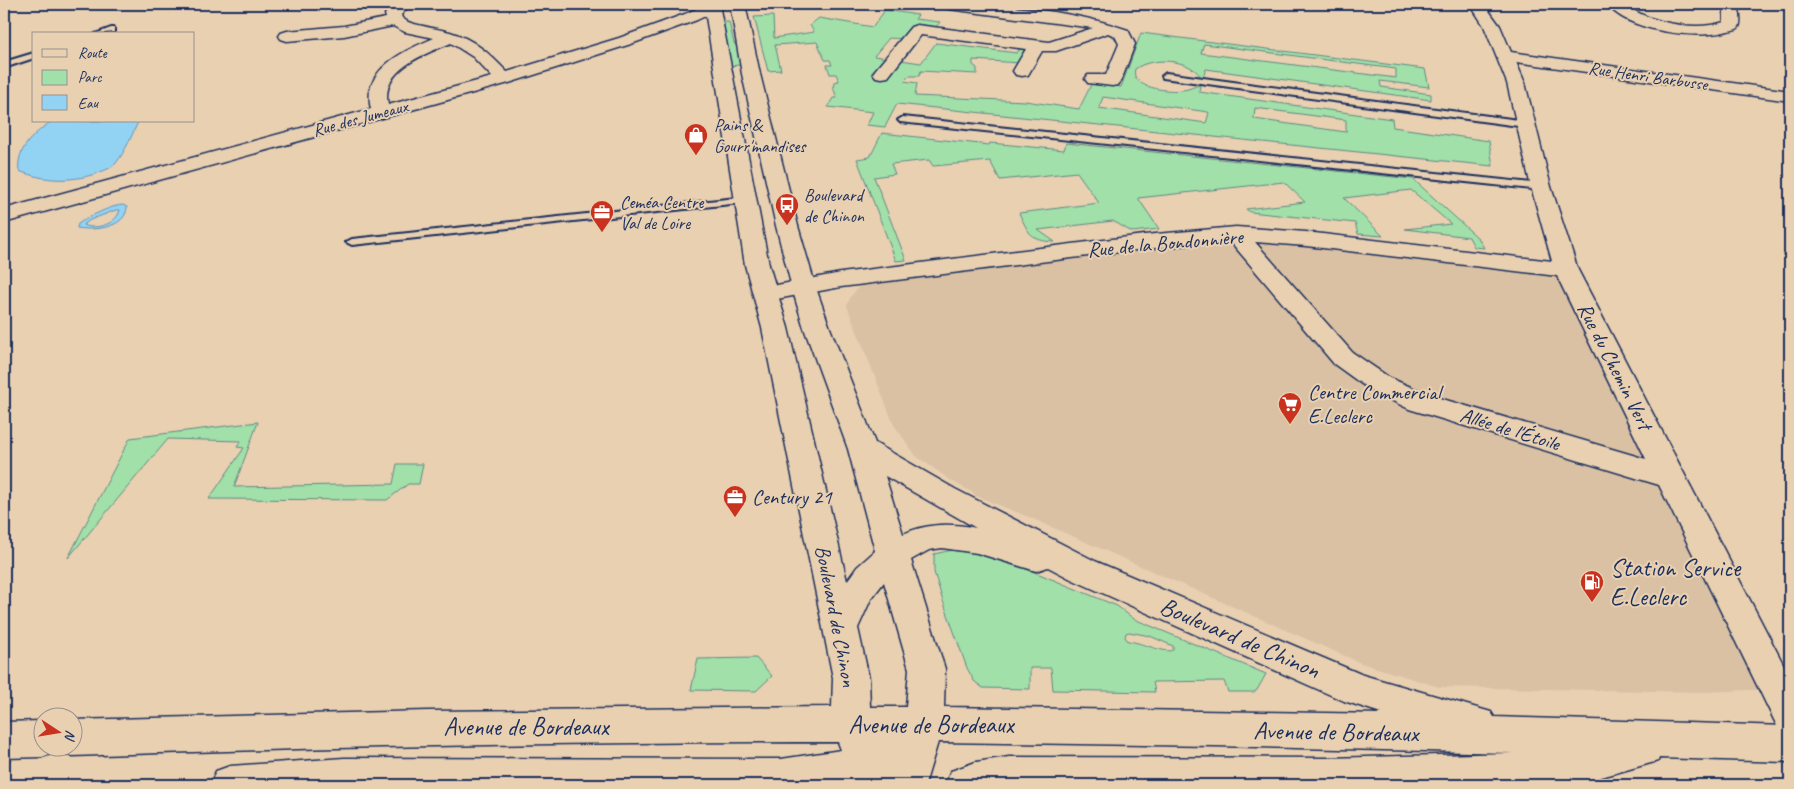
<svg xmlns="http://www.w3.org/2000/svg" width="1794" height="789" font-family="Caveat,sans-serif">
	<style>
		.built { fill: #dac1a4 }
		.green { fill: #a1e0a9; stroke: #5e8884; fill-rule: evenodd }
		.water { fill: #92d3f4; stroke: #6291b8; fill-rule: evenodd }
		.lines { fill: none; stroke-linecap: round; stroke-linejoin: round }
		.lane-casing { stroke: #1b2f5e; stroke-width: 4 }
		.street-casing { stroke: #1b2f5e; stroke-width: 3 }
		.primary-casing { stroke: #1b2f5e; stroke-width: 3 }
		.lane { fill: #e9d0b1; fill-rule: evenodd }
		.street { fill: #e9d0b1; fill-rule: evenodd }
		.primary { fill: #e9d0b1; fill-rule: evenodd }
		.labels { text-anchor: middle; dominant-baseline: central; stroke-width: 4; stroke-linejoin: round; paint-order: stroke }
		.far-street-label { font-size: 18px; fill: #1b2f5e; stroke: #e9d0b1 }
		.far-poi-label { font-size: 18px; fill: #1b2f5e; stroke: #e9d0b1; text-anchor: start }
		.street-label { font-size: 21px; fill: #1b2f5e; stroke: #e9d0b1 }
		.poi-label { font-size: 21px; fill: #1b2f5e; stroke: #e9d0b1; text-anchor: start }
		.near-poi-label { font-size: 25px; fill: #1b2f5e; stroke: #e9d0b1; text-anchor: start }
		.near-street-label { font-size: 25px; fill: #1b2f5e; stroke: #e9d0b1 }
	</style>
	<rect width="100%" height="100%" fill="#e9d0b1"/>
	<filter id="ink" filterUnits="userSpaceOnUse"><feTurbulence type="fractalNoise" baseFrequency=".02" numOctaves="2"/><feDisplacementMap in="SourceGraphic" scale="10" xChannelSelector="R" yChannelSelector="G"/><feConvolveMatrix kernelMatrix="1 2 1 2 8 2 1 2 1" color-interpolation-filters="sRGB"/></filter>
	<g filter="url(#ink)">
		<path class="built" d="M1202 236 1566 270 1776 689 1703 692 1439 687 1361 663 1031 518 974 495 975 494 950 480 916 456 894 425 847 306 851 296 867 277Z"/>
		<g class="green">
			<path d="M885 10 918 15 915 19 940 22C930 36 905 40 889 38L874 56 921 63 936 43 1017 53 1021 47 1028 48 1021 63 973 60V65L977 68V74L921 71 919 76H909L904 81 917 83 915 96 1025 101 1079 109 1092 83 1121 87 1141 33 1425 69 1429 87 1380 81 1381 87 1431 94V100L1206 69 1203 77H1201C1189 58 1151 57 1135 69 1129 88 1169 92 1182 90 1189 90 1194 86 1200 85L1199 92 1392 119 1393 127 1489 141 1493 166 897 104 885 127 867 125 873 112 828 107 833 98H837L833 87 835 86 834 82 839 81 836 74H830L827 65H832L830 60H825L817 42 775 45 781 70 768 71 754 17 773 16 774 38 814 32 810 25 819 18 873 27ZM1204 44 1396 69V78L1201 53ZM1103 97 1208 112 1209 113 1206 123 1099 108ZM1255 108 1346 120V132L1254 119Z"/>
			<path d="M724 22H729L734 43 741 52 740 65 727 66Z"/>
			<path d="M882 133 989 145 990 143 1064 150 1066 143 1413 179 1479 239 1484 248 1474 247 1469 237 1405 229 1451 224 1411 190 1344 198 1383 236 1358 234 1355 223 1250 212 1246 209 1305 202 1284 182 1138 198 1159 229 1132 232 1113 221 1038 230 1055 242C1031 241 1029 234 1019 213L1099 203 1077 172 1000 180 990 161 933 166 929 160 891 164 895 174 874 177 906 260 896 261 857 159 870 157Z"/>
			<path d="M258 422 234 487 393 484 397 464H423L419 484H408L387 500 209 499 244 448 237 447 241 441 168 439 68 558 130 438Z"/>
			<path d="M952 550 993 555 1117 606 1134 619 1266 674 1257 690 1254 692H1228L1224 681 1153 682 1155 692 1053 690 1051 668H1030V689L983 688 974 681 967 668 942 598 934 572V554ZM1129 632 1150 636 1173 646V650C1166 654 1140 642 1128 641L1125 637 1126 633Z"/>
			<path d="M756 658 772 676 756 691 691 690 698 659Z"/>
		</g>
		<g class="water">
			<path d="M52 121H138V122C132 135 125 152 116 163 111 169 102 171 95 174 69 182 45 181 19 171 16 148 35 133 52 121Z"/>
			<path d="M123 205 127 207C126 228 94 231 77 228L78 224C88 217 112 205 123 205ZM116 210H120C116 225 95 230 83 225L90 220Z"/>
		</g>
		<g class="lines">
			<g class="lane-casing">
				<g id="lane">
					<path d="M111 28H114V32L95 34Z"/>
					<path d="M34 53V58L4 68V62Z"/>
					<path d="M1166 73 1526 121 1531 124 1526 127 1163 78 1162 76Z"/>
					<path d="M903 117 1541 184 1546 187 1541 190 900 122 898 120Z"/>
					<path d="M746 197 751 200 750 202 352 245 346 242 352 239Z"/>
				</g>
			</g>
			<g class="street-casing">
				<g id="street">
					<path d="M395 4H410L401 15 402 18 408 22C422 27 436 28 450 32 474 39 490 54 507 72L619 38 685 14 707 4H727L724 7 697 20 631 44 509 83 4 223V209L371 109C361 69 404 51 434 38L405 32 393 26 344 36 287 41 281 39 279 36 281 33 287 31 344 26 386 18 385 14ZM451 43 473 57 492 77 388 105C380 69 425 54 451 43Z"/>
					<path d="M942 4C1001 4 1072 10 1128 30L1135 44 1121 81 1118 85 1112 86 1088 83 1085 79 1088 75H1106L1119 44 1115 36 1108 33 1056 51H1042L1028 75 1022 76 1016 75 1013 71 1026 49 921 35 888 77 882 78 876 77 873 73 876 69 911 27 917 25 1049 42 1093 28 949 9 944 7Z"/>
					<path d="M1470 4H1484L1500 26 1511 52 1790 91V101L1516 62 1525 83 1551 187 1578 270 1790 677V731L1777 726 1659 485 1409 409 1370 390 1334 364 1230 241 1144 249 841 287 766 301 757 299 754 294 757 289 766 287 841 273 1144 235 1236 227 1306 232 1552 261 1531 187 1507 83 1484 26ZM1255 242 1306 246 1557 276 1646 459 1429 395 1390 378 1352 352Z"/>
					<path d="M1607 4C1626 3 1627 8 1643 15 1667 25 1699 30 1724 22V4H1738C1739 9 1742 22 1739 27 1737 30 1732 30 1728 31 1698 40 1627 32 1607 4Z"/>
				</g>
			</g>
			<g class="primary-casing">
				<path id="primary" d="M704 4H719L769 265 788 328 847 581 857 567 875 551 848 449 804 328 792 288 776 226 742 74 730 4H745L760 74 798 226 816 288 830 328 875 443 955 489 1095 561 1363 675 1491 712 1494 717 1790 726V762L1659 758 1658 761 1573 785H945L951 771 976 762 1009 757 1329 758 1513 753 1214 746 938 742 925 785H210L216 771 230 766 344 758 781 759 841 750 838 742C583 742 327 747 72 756L58 751 57 748 56 752 42 757 4 758V722L42 721V746H72V720L428 711 832 707 833 678 762 328 745 265ZM885 476 976 528C950 523 928 523 903 534ZM942 548 977 553 1036 571 1048 567 1071 579 1344 701 1384 714 944 707 945 669 911 560 929 550ZM884 582 909 669 906 707H870L869 678 858 628 871 599Z"/>
			</g>
			<use href="#lane" class="lane"/>
			<use href="#street" class="street"/>
			<use href="#primary" class="primary"/>
		</g>
	</g>
	<defs>
		<g id="shop-pin" transform="scale(1.25)"><path d="M0 17L-7.5 6A9.5 9.5 0 1 1 7.5 6Z" fill="#c8321e" stroke="#e9d0b1"/><path d="M-5-2.5h2.3a2.7 3.5 0 0 1 5.4 0H5L5.5 6h-11ZM-1.5-2.5h3a1.5 2.3 0 0 0-3 0Z" fill="#fff"/></g>
		<g id="bus-pin" transform="scale(1.25)"><path d="M0 17L-7.5 6A9.5 9.5 0 1 1 7.5 6Z" fill="#c8321e" stroke="#e9d0b1"/><path d="M-5-6H5V4H4V6H2V4H-2V6H-4V4H-5ZM-3.5-4V0h7V-4ZM-3.5 1.2v1.5H-2V1.2ZM2 1.2v1.5H3.5V1.2Z" fill="#fff"/></g>
		<g id="office-pin" transform="scale(1.25)"><path d="M0 17L-7.5 6A9.5 9.5 0 1 1 7.5 6Z" fill="#c8321e" stroke="#e9d0b1"/><path d="M-6-3h4V-5.5h4V-3h4V5H-6ZM-1-4.5V-3h2v-1.5ZM-6 0V1H6V0Z" fill="#fff"/></g>
		<g id="supermarket-pin" transform="scale(1.25)"><path d="M0 17L-7.5 6A9.5 9.5 0 1 1 7.5 6Z" fill="#c8321e" stroke="#e9d0b1"/><path d="M-6-5.5h2.5l.6 2H6L4.5 2H-2.5L-4.4-4H-6ZM-1.5 3.2a1.3 1.3 0 1 0 .1 0ZM3 3.2a1.3 1.3 0 1 0 .1 0Z" fill="#fff"/></g>
		<g id="fuel-pin" transform="scale(1.25)"><path d="M0 17L-7.5 6A9.5 9.5 0 1 1 7.5 6Z" fill="#c8321e" stroke="#e9d0b1"/><path d="M-5.5-6h7V0h2V4h1.3V-2.5L3-4.5l.8-.8L6-3V5H2.5V1h-1V6h-7ZM-4.2-4.7v3.2H.2V-4.7Z" fill="#fff"/></g>
	</defs>
	<g fill-rule="evenodd">
		<use href="#shop-pin" x="696" y="135"/>
		<use href="#bus-pin" x="787" y="205"/>
		<use href="#office-pin" x="602" y="212"/>
		<use href="#supermarket-pin" x="1290" y="404"/>
		<use href="#office-pin" x="735" y="497"/>
		<use href="#fuel-pin" x="1592" y="582"/>
	</g>
	<g class="labels">
		<g class="far-street-label">
			<text transform="translate(1648 76) rotate(8)">Rue Henri Barbusse</text>
			<text transform="translate(360 118) rotate(-15)">Rue des Jumeaux</text>
		</g>
		<g class="far-poi-label">
			<text x="714" y="125">Pains &amp;<tspan x="714" dy="21">Gourr'mandises</tspan></text>
			<text x="804" y="195">Boulevard<tspan x="804" dy="21">de Chinon</tspan></text>
			<text x="620" y="202">Ceméa Centre<tspan x="620" dy="21">Val de Loire</tspan></text>
		</g>
		<g class="street-label">
			<text transform="translate(1165 243) rotate(-5)">Rue de la Bondonnière</text>
			<text transform="translate(1615 366) rotate(63)">Rue du Chemin Vert</text>
			<text transform="translate(1510 429) rotate(17)">Allée de l'Étoile</text>
			<text transform="translate(836 616) rotate(79)">Boulevard de Chinon</text>
		</g>
		<g class="poi-label">
			<text x="1308" y="392">Centre Commercial<tspan x="1308" dy="24">E.Leclerc</tspan></text>
			<text x="752" y="497">Century 21</text>
		</g>
		<g class="near-poi-label">
			<text x="1610" y="568">Station Service<tspan x="1610" dy="29">E.Leclerc</tspan></text>
		</g>
		<g class="near-street-label">
			<text transform="translate(1240 638) rotate(23)">Boulevard de Chinon</text>
			<text x="931" y="725">Avenue de Bordeaux</text>
			<text x="526" y="727">Avenue de Bordeaux</text>
			<text transform="translate(1336 732) rotate(1)">Avenue de Bordeaux</text>
		</g>
	</g>
	<rect width="1794" height="789" fill="none" stroke="#e9d0b1" stroke-width="20"/>
	<rect x="10" y="10" width="1774" height="769" fill="none" stroke="#1b2f5e" stroke-width="2" filter="url(#ink)"/>
	<rect x="32" y="32" width="162" height="90" fill="#e9d0b1" stroke="#979090"/>
	<rect x="42" y="49" width="25" height="8" fill="#e9d0b1" stroke="#979090"/>
	<text x="78" y="58" font-size="15" fill="#1b2f5e">Route</text>
	<rect x="42" y="70" width="25" height="15" fill="#a1e0a9" stroke="#979090"/>
	<text x="78" y="82" font-size="15" fill="#1b2f5e">Parc</text>
	<rect x="42" y="95" width="25" height="15" fill="#92d3f4" stroke="#979090"/>
	<text x="78" y="108" font-size="15" fill="#1b2f5e">Eau</text>
	<g transform="translate(58 732) rotate(102)"><circle r="24" fill="#e9d0b1" stroke="#979090"/>
	<path d="M0-4L9 19L0 12L-9 19Z" fill="#c8321e"/>
	<text y="-8" font-size="14" font-weight="bold" text-anchor="middle" fill="#1b2f5e">N</text>
	</g>
</svg>
